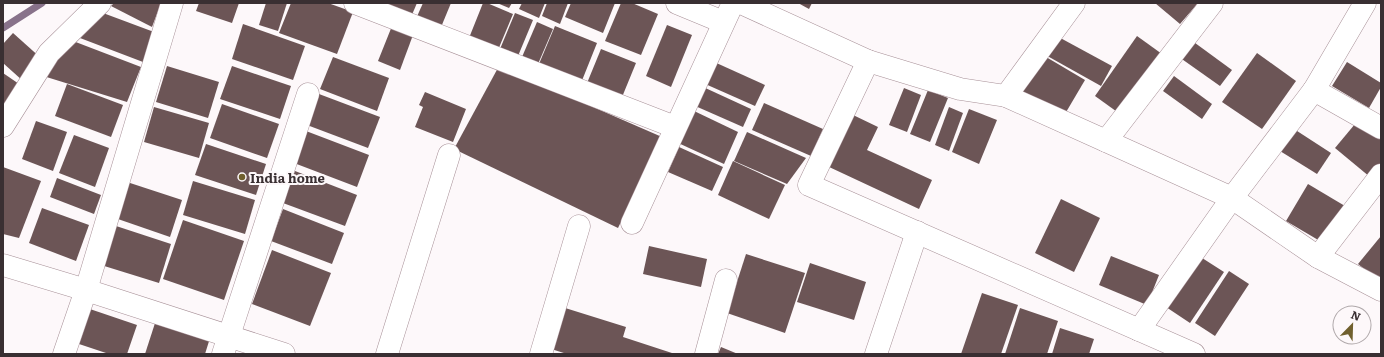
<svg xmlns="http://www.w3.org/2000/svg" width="1384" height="357" font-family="Literata,serif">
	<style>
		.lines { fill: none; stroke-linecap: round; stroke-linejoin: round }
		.stream { stroke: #88728a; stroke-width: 7 }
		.building { fill: #6c5556 }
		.street-casing { stroke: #a89198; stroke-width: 23 }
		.street { stroke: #fff; stroke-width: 22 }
		.poi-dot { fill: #70602e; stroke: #fdf8fa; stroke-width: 1.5 }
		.labels { text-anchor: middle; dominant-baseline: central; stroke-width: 4; stroke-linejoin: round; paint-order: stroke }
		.poi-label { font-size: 13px; font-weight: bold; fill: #392f32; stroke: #fdf8fa; text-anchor: start }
	</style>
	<rect width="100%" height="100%" fill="#fdf8fa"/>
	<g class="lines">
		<path class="stream" d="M3 28 42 3"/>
	</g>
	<g class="building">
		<path d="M114 3H161L152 27 111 6Z"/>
		<path d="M199 3H239L232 23 196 11Z"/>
		<path d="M266 3H287L278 31 259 25Z"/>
		<path d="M291 3H328L353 12 337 54 279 33Z"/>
		<path d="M378 3H417L411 17Z"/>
		<path d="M423 3H451L439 32 415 21Z"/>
		<path d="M483 3H487L513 14 498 50 469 38Z"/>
		<path d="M497 3H512L509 8Z"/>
		<path d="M522 3H545L539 18 519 9Z"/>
		<path d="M547 3H568L560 24 542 16Z"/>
		<path d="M571 3H615L603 33 565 17Z"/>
		<path d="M621 3H632L658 14 641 55 605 41Z"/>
		<path d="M798 3H812L809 9Z"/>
		<path d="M1155 3H1198L1180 24Z"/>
		<path d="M103 13 154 32 143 62 80 38Z"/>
		<path d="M515 13 533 20 518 56 500 49Z"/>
		<path d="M537 22 553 29 538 64 522 57Z"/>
		<path d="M243 24 305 46 293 80 232 59Z"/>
		<path d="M667 25 692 35 671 87 646 76Z"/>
		<path d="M392 26 413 35 400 70 378 61Z"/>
		<path d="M555 26 597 43 579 88 536 71Z"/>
		<path d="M13 33 42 59 23 81 3 63V44Z"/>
		<path d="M1053 34 1112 66 1101 86 1042 53Z"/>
		<path d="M1137 36 1162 54 1120 114 1095 96Z"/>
		<path d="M1191 40 1232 70 1220 86 1179 57Z"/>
		<path d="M73 41 141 67 127 102 40 75Z"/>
		<path d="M601 49 636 63 620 102 585 88Z"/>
		<path d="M1257 53 1296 81 1262 129 1222 102Z"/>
		<path d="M1041 54 1085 80 1062 119 1018 93Z"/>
		<path d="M333 57 389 78 377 111 320 89Z"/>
		<path d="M712 61 765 85 755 106 703 83Z"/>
		<path d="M1347 62 1381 83V87L1369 108 1332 86Z"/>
		<path d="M167 66 219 82 208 118 156 102Z"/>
		<path d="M232 66 291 86 280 119 220 99Z"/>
		<path d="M499 66 662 137 618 228 454 149Z"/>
		<path d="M3 73 22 86 3 113Z"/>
		<path d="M1174 76 1212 104 1202 119 1163 91Z"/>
		<path d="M67 84 123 105 111 137 55 116Z"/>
		<path d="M701 86 751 109 743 127 693 105Z"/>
		<path d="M904 88 921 95 907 132 889 125Z"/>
		<path d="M928 90 948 98 930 142 910 134Z"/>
		<path d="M425 92 466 109 453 142 415 127 423 107 419 105Z"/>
		<path d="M319 94 380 117 368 148 307 125Z"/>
		<path d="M764 103 823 129 811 156 752 130Z"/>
		<path d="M222 104 279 124 267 158 210 138Z"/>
		<path d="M154 107 209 123 199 158 144 142Z"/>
		<path d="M949 107 963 113 949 151 935 145Z"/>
		<path d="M969 109 997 120 979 164 952 152Z"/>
		<path d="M692 110 738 132 724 164 676 142Z"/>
		<path d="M851 114 878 127 867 150 932 180 919 209 827 166Z"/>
		<path d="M1360 118 1381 135V164L1370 177 1335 148Z"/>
		<path d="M36 121 67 132 53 171 22 159Z"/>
		<path d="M1294 129 1331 153 1317 174 1280 151Z"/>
		<path d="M306 131 369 155 357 187 294 163Z"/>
		<path d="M747 132 806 158 787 184 734 161Z"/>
		<path d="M74 135 109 148 95 187 59 173Z"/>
		<path d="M206 144 266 164 256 195 195 175Z"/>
		<path d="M679 147 723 167 712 191 668 172Z"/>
		<path d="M733 161 785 185 769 219 718 195Z"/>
		<path d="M3 167 41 181 19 238 3 234Z"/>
		<path d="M295 171 357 195 345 226 283 203Z"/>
		<path d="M57 178 101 195 94 214 50 197Z"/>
		<path d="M193 181 255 200 245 234 183 215Z"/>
		<path d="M127 182 182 200 170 237 115 218Z"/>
		<path d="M1308 184 1350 209 1325 244 1286 221Z"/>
		<path d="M1061 199 1100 218 1074 272 1035 253Z"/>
		<path d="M42 208 89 225 76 261 29 243Z"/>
		<path d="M283 209 344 233 332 264 271 241Z"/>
		<path d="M183 220 244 241 224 300 163 279Z"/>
		<path d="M113 225 171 244 159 283 101 265Z"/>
		<path d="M1381 236V276L1378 280 1358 264Z"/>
		<path d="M649 246 707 259 701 287 643 274Z"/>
		<path d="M272 250 331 273 310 326 252 304Z"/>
		<path d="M746 254 805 273 785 333 727 313Z"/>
		<path d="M1111 256 1159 275 1147 305 1099 285Z"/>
		<path d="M1199 256 1224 272 1190 323 1166 307Z"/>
		<path d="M810 263 866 282 854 320 797 302Z"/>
		<path d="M1229 271 1249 284 1215 336 1195 323Z"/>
		<path d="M982 293 1018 305 1001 354H961Z"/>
		<path d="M84 307 137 325 127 354H109L73 342Z"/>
		<path d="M562 307 626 327 623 337 675 354H567L548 348Z"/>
		<path d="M1020 308 1058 321 1047 354H1005Z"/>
		<path d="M156 320 210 338 205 354H145Z"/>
		<path d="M1060 328 1094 339 1089 354H1052Z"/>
		<path d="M721 347 738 354H718Z"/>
	</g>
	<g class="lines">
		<g class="street-casing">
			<g id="street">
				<path d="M355 3 675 127"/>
				<path d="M677 3 723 22"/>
				<path d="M741 3 868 61 960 89 1006 96 1106 141 1232 198 1318 257 1381 290"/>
				<path d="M868 61 809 185 1194 354"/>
				<path d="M1314 90 1381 128"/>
				<path d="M1006 96 1074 3"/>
				<path d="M3 126 49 53 100 3"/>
				<path d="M1106 141 1212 3"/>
				<path d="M632 223 733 3"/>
				<path d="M1318 257 1381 175"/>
				<path d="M3 265 86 290 284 354"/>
				<path d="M1139 330 1232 198 1314 90 1365 3"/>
				<path d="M64 354 86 290 172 3"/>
				<path d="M223 354 308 94"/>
				<path d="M387 354 449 155"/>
				<path d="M541 354 579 226"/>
				<path d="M706 354 726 280"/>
				<path d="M876 354 917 232"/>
			</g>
		</g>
		<use href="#street" class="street"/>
	</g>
	<circle class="poi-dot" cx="242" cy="177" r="4"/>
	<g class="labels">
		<g class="poi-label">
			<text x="250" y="177">India home</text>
		</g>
	</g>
	<rect width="1384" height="357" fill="none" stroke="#392f32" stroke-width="8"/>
	<g transform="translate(1352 325) rotate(23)"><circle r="19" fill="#fdf8fa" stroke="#afa8aa"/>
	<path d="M0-3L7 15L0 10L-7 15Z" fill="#70602e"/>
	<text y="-6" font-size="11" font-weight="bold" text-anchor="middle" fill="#392f32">N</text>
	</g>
</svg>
